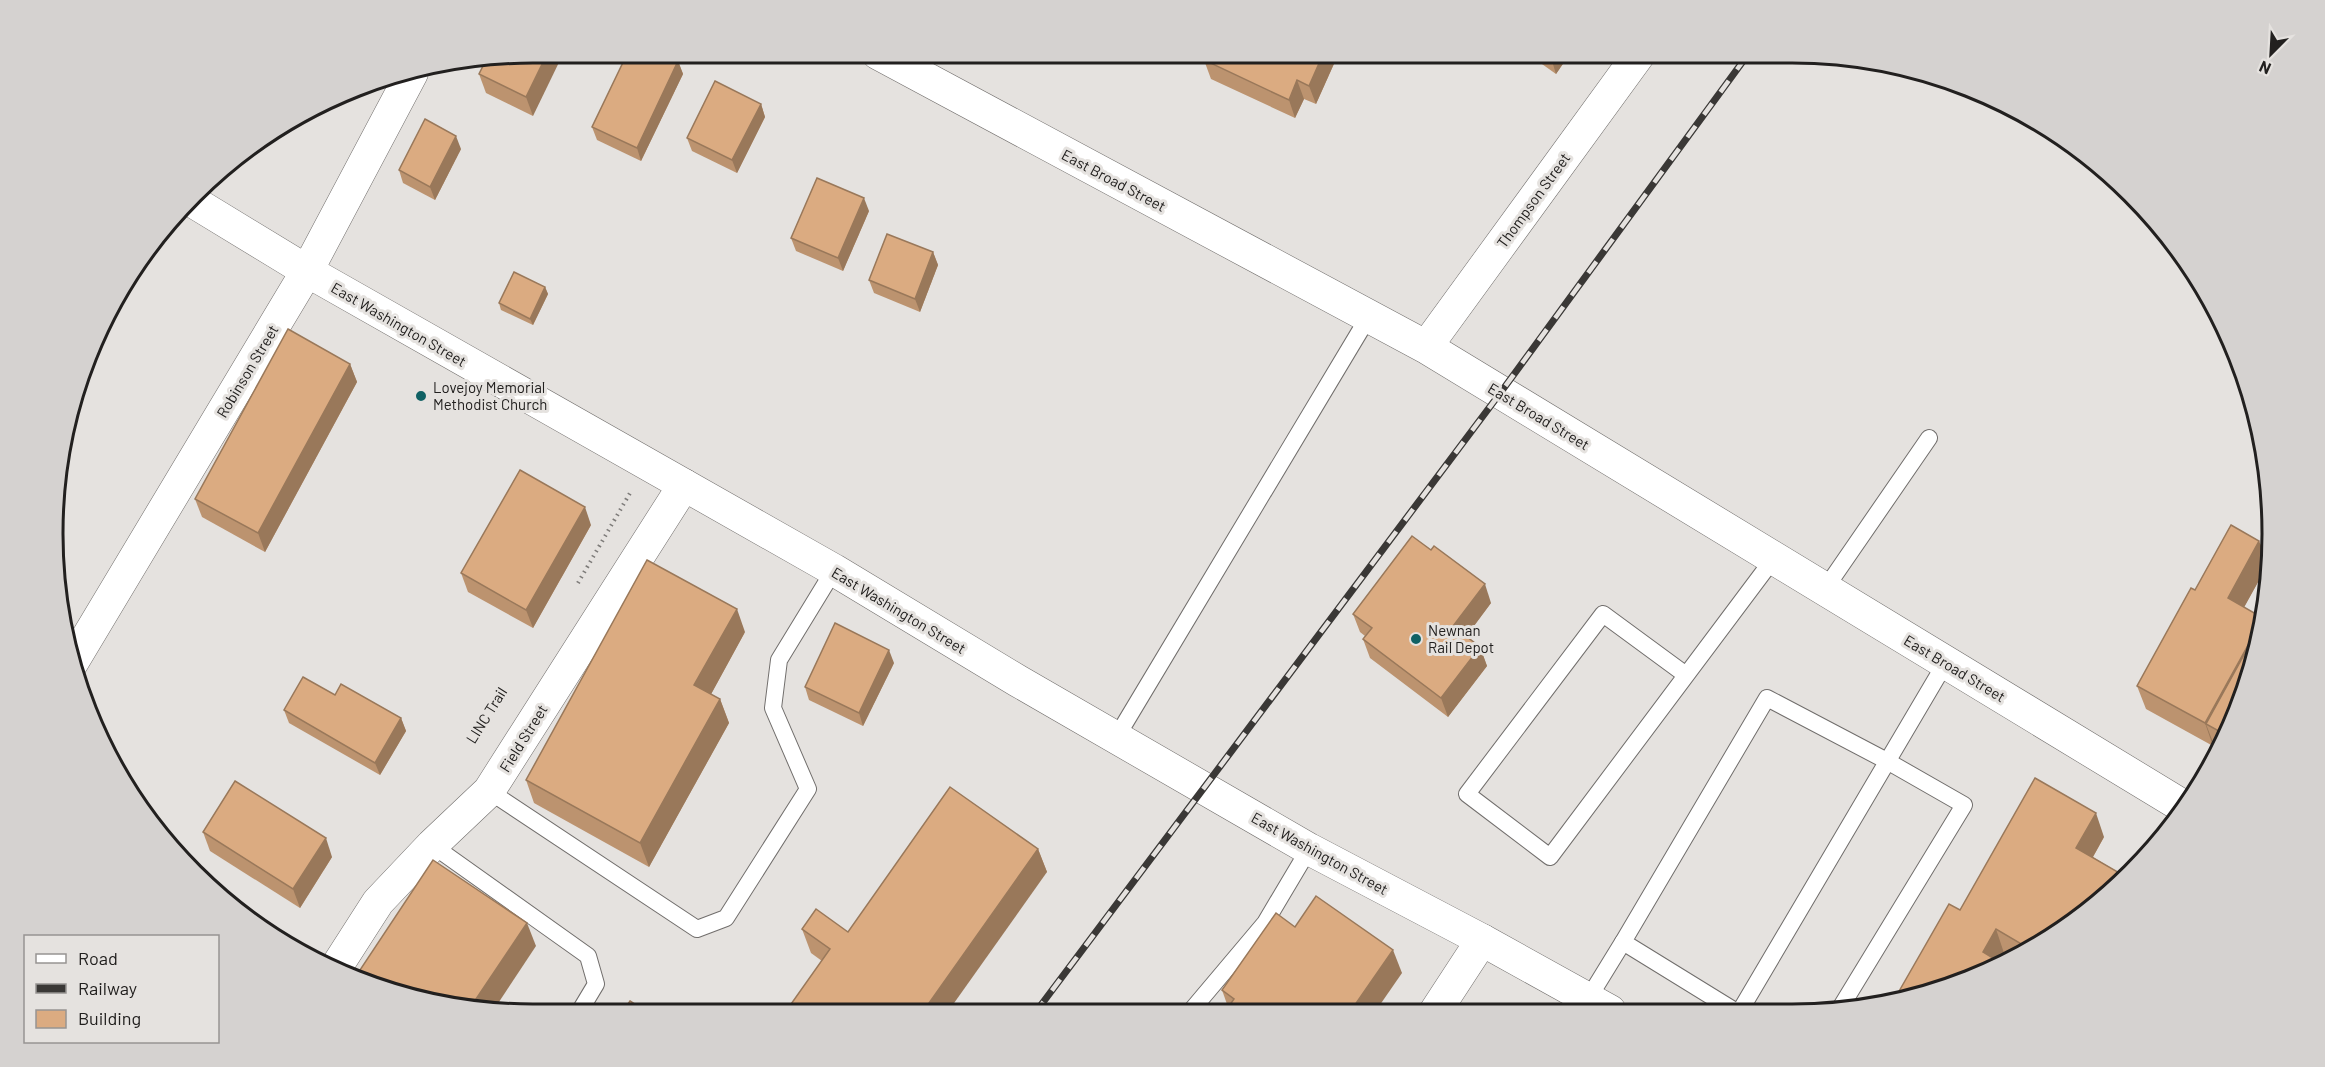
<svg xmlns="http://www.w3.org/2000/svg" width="2325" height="1067" font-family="Barlow,sans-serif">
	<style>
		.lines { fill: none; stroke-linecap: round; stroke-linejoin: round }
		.service-casing { stroke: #716e6c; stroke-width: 18 }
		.minor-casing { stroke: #716e6c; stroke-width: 33 }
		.tertiary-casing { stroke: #716e6c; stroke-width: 34 }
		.path { stroke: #7d7b79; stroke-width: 4; stroke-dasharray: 1.5 4.5; stroke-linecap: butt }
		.service { stroke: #fff; stroke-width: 16 }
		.minor { stroke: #fff; stroke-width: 32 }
		.tertiary { stroke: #fff; stroke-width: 33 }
		.rail-casing { stroke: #3a3836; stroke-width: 7 }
		.rail { stroke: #e5e2df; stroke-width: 4.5; stroke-dasharray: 14; stroke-linecap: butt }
		.wall { fill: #bc936f }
		.shaded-wall { fill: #99785a }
		.building { fill: #dbab81; stroke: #99785a; stroke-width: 1.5 }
		.poi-dot { fill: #106164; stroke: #e5e2df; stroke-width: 2 }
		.labels { text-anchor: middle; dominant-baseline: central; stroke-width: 6; stroke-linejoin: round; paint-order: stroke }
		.street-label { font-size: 15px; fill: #22201f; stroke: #e5e2df }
		.poi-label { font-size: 15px; fill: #22201f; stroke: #e5e2df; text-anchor: start }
		.rim { fill: none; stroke: #22201f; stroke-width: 3 }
	</style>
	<rect width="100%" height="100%" fill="#e5e2df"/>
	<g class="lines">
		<g class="service-casing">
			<g id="service">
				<path d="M1825 589 1929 438"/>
				<path d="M1686 675 1603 614 1467 794 1550 857 1774 558"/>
				<path d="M1116 738 1369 316"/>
				<path d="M489 791 697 929 726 918 808 789 773 708 779 660 834 570"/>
				<path d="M432 845 588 956 596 984 578 1014"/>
				<path d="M1588 999 1623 942"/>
				<path d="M1735 1011 1623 942 1767 698 1887 761 1964 805 1839 1010"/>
				<path d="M1740 1011 1946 662"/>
				<path d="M1190 1012 1265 923 1309 849"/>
			</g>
		</g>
		<g class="minor-casing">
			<g id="minor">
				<path d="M192 201 307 271 834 570 1018 681 1309 849 1482 940 1610 1011"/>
				<path d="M1426 347 1640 53"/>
				<path d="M72 663 307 271 412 73"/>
				<path d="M335 969 378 902 432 845 489 791 684 485"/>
				<path d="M1435 1012 1482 940"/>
			</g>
		</g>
		<g class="tertiary-casing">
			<path id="tertiary" d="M878 53 1426 347 2184 807"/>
		</g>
		<path class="path" d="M578 583 630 493"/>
		<use href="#service" class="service"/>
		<use href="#minor" class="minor"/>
		<use href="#tertiary" class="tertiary"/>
		<g class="rail-casing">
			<path id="rail" d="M1035 1013 1501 392 1749 53"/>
		</g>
		<use href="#rail" class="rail"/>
	</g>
	<g class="wall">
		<path d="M534 52 533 116 486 93 479 74Z"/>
		<path d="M1525 52H1571L1556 74Z"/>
		<path d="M1337 57 1316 104 1304 99 1295 118 1211 79 1204 60Z"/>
		<path d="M678 61 683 74 641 161 597 140 592 127Z"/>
		<path d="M761 104 765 117 737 173 692 151 687 138Z"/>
		<path d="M461 149 435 200 403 183 399 170Z"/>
		<path d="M869 211 843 271 796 251 791 238Z"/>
		<path d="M933 252 938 265 920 312 874 293 869 280Z"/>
		<path d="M545 287 548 294 533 325 501 310 499 303Z"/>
		<path d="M350 364 357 382 265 552 202 517 195 499Z"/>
		<path d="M591 525 533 628 468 592 461 573Z"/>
		<path d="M2259 541 2268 564 2244 607 2263 618 2264 621 2263 627 2236 717 2218 749 2215 747 2214 745 2213 746 2146 709 2137 686 2195 590Z"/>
		<path d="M1491 603 1466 636 1480 647 1487 666 1448 717 1370 658 1363 639 1365 636 1360 632 1353 614Z"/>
		<path d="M745 632 711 694 720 699 729 723 649 867 534 803 526 780Z"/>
		<path d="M894 663 863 726 809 700 805 687Z"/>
		<path d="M335 695 401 718 406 731 380 775 289 723 284 710Z"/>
		<path d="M203 832 332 857 300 908 210 851Z"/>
		<path d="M2104 837 2093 857 2124 876 2085 915 2012 957 2004 953 1976 978 1960 910Z"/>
		<path d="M1038 849 1047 872 822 961 811 953 802 929 848 932Z"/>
		<path d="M1295 927 1402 973 1228 1007 1222 990Z"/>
	</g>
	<g class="shaded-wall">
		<path d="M548 52H564L533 116 526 97Z"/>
		<path d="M1324 52H1336L1337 57 1316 104 1309 86Z"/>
		<path d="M1558 52H1571L1556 74 1552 61Z"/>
		<path d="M678 61 683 74 641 161 637 148Z"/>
		<path d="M1297 80 1304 99 1295 118 1289 100Z"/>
		<path d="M761 104 765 117 737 173 732 160Z"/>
		<path d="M456 136 461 149 435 200 430 187Z"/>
		<path d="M864 198 869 211 843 271 838 258Z"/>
		<path d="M933 252 938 265 920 312 915 299Z"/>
		<path d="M545 287 548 294 533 325 530 319Z"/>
		<path d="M350 364 357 382 265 552 258 533Z"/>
		<path d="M585 507 591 525 533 628 526 610Z"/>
		<path d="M2259 541 2268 564 2236 622 2228 598Z"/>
		<path d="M1485 584 1491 603 1460 645 1453 626Z"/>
		<path d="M61 586 70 610 63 623 57 597Z"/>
		<path d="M737 609 745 632 703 709 694 685Z"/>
		<path d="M2263 618 2264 621 2263 627 2244 691 2206 724 2214 745 2213 746 2205 723Z"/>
		<path d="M1480 647 1487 666 1448 717 1441 698Z"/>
		<path d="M889 650 894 663 863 726 859 713Z"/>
		<path d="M720 699 729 723 649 867 640 843Z"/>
		<path d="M401 718 406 731 380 775 375 763Z"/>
		<path d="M2096 813 2104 837 2085 871 2076 848Z"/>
		<path d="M326 838 332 857 300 908 293 889Z"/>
		<path d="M1038 849 1047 872 947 1013H922Z"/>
		<path d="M527 923 536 946 493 1011 470 1008Z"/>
		<path d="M1996 929 2004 953 1997 965 1983 952Z"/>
		<path d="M1393 950 1402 973 1375 1012H1350Z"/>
	</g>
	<g class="building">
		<path d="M534 52H548L526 97 479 74 486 60Z"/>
		<path d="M628 52H660L678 61 637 148 592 127Z"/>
		<path d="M1208 52H1324L1309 86 1297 80 1289 100 1204 60Z"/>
		<path d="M1539 52H1558L1552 61Z"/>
		<path d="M715 81 761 104 732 160 687 138Z"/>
		<path d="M425 119 456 136 430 187 399 170Z"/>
		<path d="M817 178 864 198 838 258 791 238Z"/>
		<path d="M887 234 933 252 915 299 869 280Z"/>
		<path d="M514 272 545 287 530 319 499 303Z"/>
		<path d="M288 329 350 364 258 533 195 499Z"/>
		<path d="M520 470 585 507 526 610 461 573Z"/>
		<path d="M2231 525 2259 541 2228 598 2263 618 2205 723 2137 686 2191 588 2195 590Z"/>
		<path d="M1412 536 1431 550 1434 546 1485 584 1453 626 1480 647 1441 698 1363 639 1372 628 1353 614Z"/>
		<path d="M647 560 737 609 694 685 720 699 640 843 526 780Z"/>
		<path d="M57 584 61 586 57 595Z"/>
		<path d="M835 623 889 650 859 713 805 687Z"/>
		<path d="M2250 644 2257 648 2236 717 2226 735 2206 724Z"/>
		<path d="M303 677 335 695 341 684 401 718 375 763 284 710Z"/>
		<path d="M2035 778 2096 813 2076 848 2123 875 2122 878 2085 915 2028 948 1996 929 1983 952 2001 963 1976 978 1894 1000 1949 904 1960 910Z"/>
		<path d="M235 781 326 838 293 889 203 832Z"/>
		<path d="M950 787 1038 849 922 1013 784 1014 830 949 802 929 816 909 848 932Z"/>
		<path d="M433 860 527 923 470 1008 439 1005 354 979Z"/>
		<path d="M1316 896 1393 950 1350 1012H1225L1234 999 1222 990 1276 913 1295 927Z"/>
		<path d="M630 1001 650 1014H621Z"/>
	</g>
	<g class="poi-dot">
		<circle cx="421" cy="396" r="6"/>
		<circle cx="1416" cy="639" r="6"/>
	</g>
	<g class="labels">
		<g class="street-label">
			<text transform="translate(1114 180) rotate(28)">East Broad Street</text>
			<text transform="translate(1533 200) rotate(-54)">Thompson Street</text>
			<text transform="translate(399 324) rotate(30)">East Washington Street</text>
			<text transform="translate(247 371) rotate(-59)">Robinson Street</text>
			<text transform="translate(1539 416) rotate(31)">East Broad Street</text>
			<text transform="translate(899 610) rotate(31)">East Washington Street</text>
			<text transform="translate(1955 668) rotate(31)">East Broad Street</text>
			<text transform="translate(486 715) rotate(-58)">LINC Trail</text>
			<text transform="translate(523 738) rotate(-58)">Field Street</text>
			<text transform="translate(1320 853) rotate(29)">East Washington Street</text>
		</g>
		<g class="poi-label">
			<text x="433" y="387">Lovejoy Memorial<tspan x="433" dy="17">Methodist Church</tspan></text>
			<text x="1428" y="630">Newnan<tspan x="1428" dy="17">Rail Depot</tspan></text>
		</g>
	</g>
	<path d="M0 0H2325V1067H0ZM533 63H1792A470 470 0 0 1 2262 533V534A470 470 0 0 1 1792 1004H533A470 470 0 0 1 63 534V533A470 470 0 0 1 533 63Z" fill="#d5d2d0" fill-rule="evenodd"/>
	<path class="rim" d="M533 63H1792A470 470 0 0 1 2262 533V534A470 470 0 0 1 1792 1004H533A470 470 0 0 1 63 534V533A470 470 0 0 1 533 63Z"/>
	<rect x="24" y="935" width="195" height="108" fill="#e5e2df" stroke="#979492" stroke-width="1.5"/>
	<rect x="36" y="954" width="30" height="9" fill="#ffffff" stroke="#979492" stroke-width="1.5"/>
	<text x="78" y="965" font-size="18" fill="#22201f">Road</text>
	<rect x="36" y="984" width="30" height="9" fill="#3a3836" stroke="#979492" stroke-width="1.5"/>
	<text x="78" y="995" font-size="18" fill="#22201f">Railway</text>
	<rect x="36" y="1010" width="30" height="18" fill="#dbab81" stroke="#979492" stroke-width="1.5"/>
	<text x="78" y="1025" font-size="18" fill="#22201f">Building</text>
	<g transform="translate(2271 54) rotate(204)" stroke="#e5e2df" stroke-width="4.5" paint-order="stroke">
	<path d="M0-4.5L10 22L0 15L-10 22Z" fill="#22201f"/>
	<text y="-9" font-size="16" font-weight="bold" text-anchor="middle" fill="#22201f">N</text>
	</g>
</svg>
